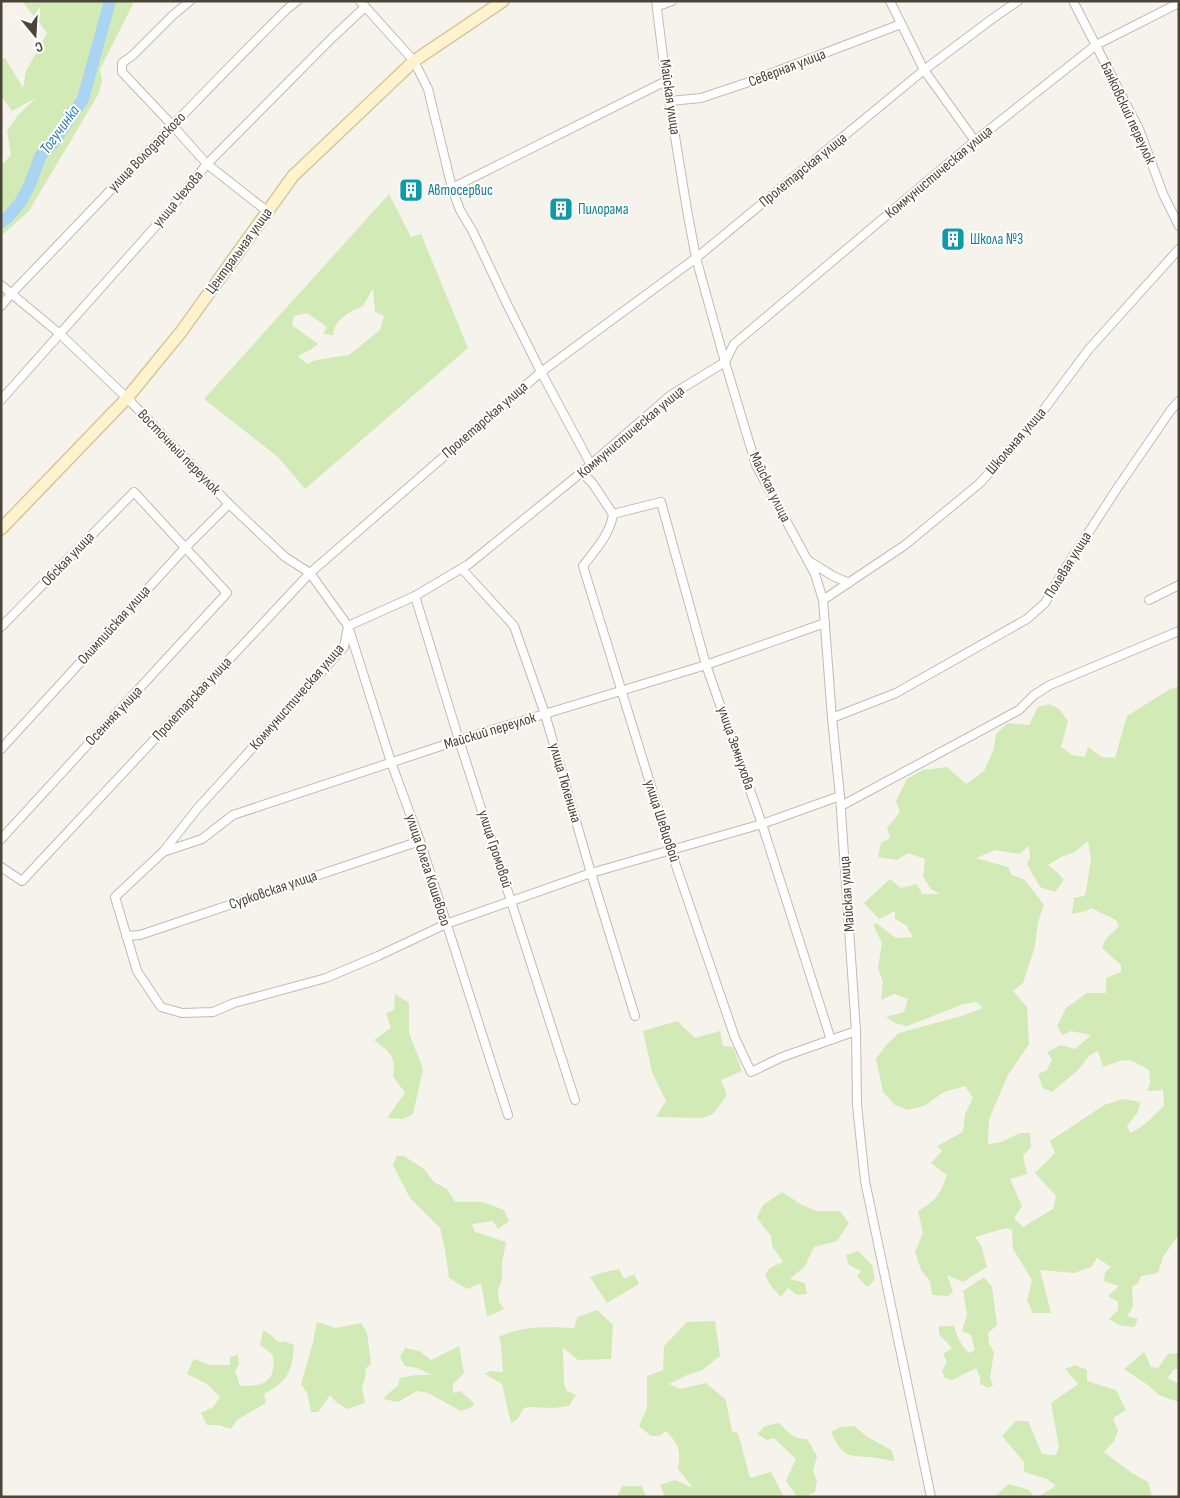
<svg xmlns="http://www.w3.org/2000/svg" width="1180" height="1498" font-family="'Sofia Sans Condensed',sans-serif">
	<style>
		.green { fill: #d2eab5; fill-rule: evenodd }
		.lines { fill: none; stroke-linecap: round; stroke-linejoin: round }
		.river { stroke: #a9d4f2; stroke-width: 12 }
		.street-casing { stroke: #c2bbae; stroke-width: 10 }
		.secondary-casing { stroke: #d6c79b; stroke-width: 14 }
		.street { stroke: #fff; stroke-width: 8 }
		.secondary { stroke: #fff3cd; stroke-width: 11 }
		.labels { text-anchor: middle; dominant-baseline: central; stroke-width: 4; stroke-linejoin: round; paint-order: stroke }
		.street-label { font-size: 15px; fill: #4b4439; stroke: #fff }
		.culture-label { font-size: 15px; fill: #0d838f; stroke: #fff; text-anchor: start }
		.water-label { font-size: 16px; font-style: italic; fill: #2e7ab2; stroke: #fff }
	</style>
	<rect width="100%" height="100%" fill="#f6f3ec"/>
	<g class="green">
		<path d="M22 1H133V4L100 69 102 80 99 93 29 211 1 236V166L11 155 7 131 18 115 36 98 12 111 1 96V59L5 58 23 88 26 71 47 33Z"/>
		<path d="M389 194 411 237 421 234 468 348 305 489 278 457 204 399ZM373 288 375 312 384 316 380 330 349 355 316 360 307 364 298 356 310 350 318 344 292 325 294 316 307 313 327 327 323 334 333 335C334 319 351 311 363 306Z"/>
		<path d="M1179 687V1234L1163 1257 1158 1273 1141 1276 1138 1283 1132 1287 1133 1307 1127 1316 1138 1319 1134 1327 1119 1325 1109 1319 1118 1310V1302L1108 1296 1119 1286 1104 1281 1105 1272 1111 1267 1097 1258 1091 1267 1074 1273 1040 1270 1051 1313H1033L1027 1300 1032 1280 1013 1249 1012 1230 1006 1228 975 1237 981 1245 987 1267 963 1282 947 1275 953 1292 948 1296 932 1295 930 1281 921 1270 915 1252 923 1233 918 1211C935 1202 941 1193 947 1175L931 1163 942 1151 937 1146 963 1132 965 1114 973 1098 965 1086 944 1092 924 1106 908 1110 895 1105 883 1092 876 1059 886 1045 899 1033 965 1015 983 1008 976 1002 964 1004 907 1026 895 1023 886 1017 904 1012 908 999 894 994 881 1000 883 982 878 968 882 943 873 925 876 923 896 938 913 937 906 925 895 919V911L879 919 864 903 890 879 901 888 917 884 922 894H940L931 889 923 877 925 859 908 853 897 860 878 857 881 843 890 838 887 828 900 812 896 801 907 779 923 770 947 767 966 784 984 771 994 749 996 734 1008 723 1029 725 1038 707 1049 704 1059 709 1068 721 1061 747 1072 755 1085 757 1088 747 1102 757 1115 758 1127 716 1170 689ZM1088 841 1091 858 1086 892 1084 896 1074 898 1072 914 1086 911 1091 908 1116 920 1119 926 1106 939 1102 948 1121 965V972L1106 978V993H1087L1066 1008 1057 1026 1062 1035 1071 1031 1091 1035 1075 1049 1061 1045 1047 1052 1052 1060 1047 1070 1038 1074 1043 1088 1052 1092 1077 1071 1090 1055 1098 1051 1103 1067C1127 1058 1127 1057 1149 1070L1150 1083 1147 1091 1163 1090 1164 1106C1153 1116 1143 1128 1130 1133L1127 1126 1138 1112 1140 1102 1123 1099 1104 1105 1050 1141 1055 1153 1035 1173 1056 1196 1053 1209 1023 1227 1014 1218 1022 1206 1010 1179 1027 1174 1023 1156 1031 1147 1030 1133H1020L1001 1142 988 1144 989 1119 1008 1075 1029 1044 1027 1007 1013 991 1023 983 1027 971 1035 946 1038 922 1044 905 1025 880 1012 875 1008 867 976 858 995 850 1019 854 1029 846 1030 857 1027 864 1040 887 1055 892 1064 880 1058 873 1048 865 1061 857 1075 852Z"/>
		<path d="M395 994 409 1003V1033L423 1069 413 1114 403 1119 387 1118 405 1093 393 1076C397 1056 389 1052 374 1040L391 1028 386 1013 394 1010Z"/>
		<path d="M677 1021 695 1038 720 1031 723 1046 733 1047 742 1071 721 1080 727 1095 713 1114 702 1118 656 1117 666 1101 652 1072 643 1031Z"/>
		<path d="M397 1156H404L424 1169 434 1182 447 1189 455 1202H483L504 1210 509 1221 498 1229 493 1221 472 1224 475 1232 506 1242 502 1264V1280L498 1290 499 1302 504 1309 487 1317 481 1283 467 1289 449 1278 445 1250 440 1228 410 1198 393 1165Z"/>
		<path d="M782 1192 802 1205 817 1211H840L849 1223 837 1241 814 1247 805 1266 790 1279 805 1283 807 1294 797 1295 788 1288 781 1297 771 1286 765 1275 770 1268 783 1262 772 1246 771 1236 757 1218 763 1205Z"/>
		<path d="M858 1251 872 1265 875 1280 867 1287 857 1276 861 1271 849 1265 846 1255Z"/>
		<path d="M619 1269 624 1279 634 1274 639 1284 607 1303 590 1277 600 1273Z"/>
		<path d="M984 1277 992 1287 997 1325 988 1333 989 1344 994 1352 990 1378 993 1385 989 1388 980 1384V1377L976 1368 952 1380 945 1378 942 1371 947 1362 943 1354 952 1348 939 1334V1326H954C957 1338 961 1345 969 1353L975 1350 971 1335 962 1331 967 1315 963 1291Z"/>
		<path d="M597 1310 613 1325 611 1359 578 1360 563 1348 564 1384 567 1391 576 1395 569 1406 554 1408 528 1407 523 1409 518 1419 511 1423 502 1384 485 1374 491 1371 503 1372 501 1346 499 1337C522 1325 549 1327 574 1328L578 1317Z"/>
		<path d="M715 1321 720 1356 701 1371 687 1375 669 1384 680 1389 706 1383 726 1400 732 1432 738 1433 750 1478 771 1472 784 1497H665L660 1485 675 1480 693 1488 678 1469C681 1450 679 1445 666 1431L659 1436H651L639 1426 647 1408V1376L663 1370 664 1346 687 1322Z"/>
		<path d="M317 1322 336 1328 361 1323 367 1333 371 1364 365 1369 366 1374 362 1388 365 1403 347 1409 336 1402 330 1395 318 1412H311L307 1393 301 1384 313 1342Z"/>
		<path d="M263 1330 271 1335 278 1342H286L294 1345C292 1372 288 1381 264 1394L266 1403 237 1420 231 1429 218 1425H207L201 1413 213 1407 220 1397 207 1384 187 1374 194 1359 210 1365H230V1357L238 1355 239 1364 235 1371 240 1386C265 1386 276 1382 273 1355L260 1345Z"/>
		<path d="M459 1346 464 1373 453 1384V1393L460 1391 474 1403 472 1407 461 1411 428 1393 417 1391 398 1402 383 1399 390 1392 398 1386 400 1378 416 1375H432L417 1368 405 1366 400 1357 405 1348 419 1351 431 1360Z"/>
		<path d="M1144 1352 1151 1367 1158 1368 1168 1354 1179 1353V1369H1174L1168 1378 1179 1384V1402L1159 1395 1148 1385 1124 1369Z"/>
		<path d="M1075 1365 1087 1370V1381L1116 1390 1126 1410 1113 1418 1118 1431 1114 1441 1104 1452 1132 1473 1148 1482 1152 1497H1037L1056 1486 1047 1479 1024 1472V1462L1002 1436 1016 1421H1028L1042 1454 1056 1455 1059 1447 1051 1403 1078 1384 1065 1369Z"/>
		<path d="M779 1423C788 1432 793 1439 807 1439L817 1456 813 1471 817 1481 815 1492 804 1497H797L786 1481 796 1459 774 1438 767 1440 757 1434 765 1426Z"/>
		<path d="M854 1426 866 1436 891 1450 895 1461C885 1460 876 1457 867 1457 844 1456 841 1453 831 1432L840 1427Z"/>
		<path d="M1009 1484 1029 1490 1034 1497H994Z"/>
		<path d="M622 1486H642L646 1497H617Z"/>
	</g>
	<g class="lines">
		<path class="river" d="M1 222 7 218 20 203 30 184 41 155 53 143 83 99 110 1"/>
		<g class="street-casing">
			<g id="street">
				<path d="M190 1 172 16 133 55 122 63V72L173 126 207 164 268 212"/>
				<path d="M360 1 414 61 428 89 452 188 460 210 473 232 507 304 541 372 591 465"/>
				<path d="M656 1 666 81 687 210 696 258 725 362 756 465 815 574 823 600 832 718 840 796 856 1031 857 1105 865 1181 931 1497"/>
				<path d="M890 1 924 70 975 141"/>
				<path d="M1073 1 1139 129 1163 194 1179 226"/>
				<path d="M658 6 672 1"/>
				<path d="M670 101 701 98 746 83 901 24"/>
				<path d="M452 188 666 81"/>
				<path d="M1 285 60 334 127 398 229 504 285 557 310 573 348 626 391 762 420 841 508 1115"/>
				<path d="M1 306 11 294C103 199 193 102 287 9L297 1"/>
				<path d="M1 400 162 219 207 164 333 37 365 7"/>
				<path d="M582 472 593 484 613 514C610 535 595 550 583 566L671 851 735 1038 751 1072 782 1057 856 1031"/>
				<path d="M613 514 661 502 706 665 762 824 831 1040"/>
				<path d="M809 561 833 576 849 583"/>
				<path d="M462 569 514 626 545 714 591 873 635 1016"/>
				<path d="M415 596 459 740 575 1100"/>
				<path d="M823 600 905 545 980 483 1036 420 1089 349 1179 249"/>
				<path d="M1149 600 1179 585"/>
				<path d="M1 627 134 492 227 593 1 839"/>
				<path d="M832 718 896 693 1027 619 1045 603 1061 575 1118 487 1171 410 1179 401"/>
				<path d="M1 749 185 548 229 504"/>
				<path d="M840 796 762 824 591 873 446 924 378 956 326 978 234 1003 213 1012 182 1013 161 1007 137 971 115 897 163 852 197 809 344 647 348 626 415 596 469 564 582 472 671 395 725 362 734 344 975 141 1096 45 1179 3"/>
				<path d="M841 806 1019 710 1034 695 1050 685 1179 631"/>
				<path d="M163 852 202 839 233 815 459 740 706 665 825 623"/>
				<path d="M1 867 22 881 310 573 541 372 696 258 924 70 992 19 1018 1"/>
				<path d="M126 936 140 935 420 841"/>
			</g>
		</g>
		<g class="secondary-casing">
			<path id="secondary" d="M1 529 127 398 181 332 293 176 414 61 503 1"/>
		</g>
		<use href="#street" class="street"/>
		<use href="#secondary" class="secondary"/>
	</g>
	<defs>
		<g id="building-square" transform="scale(1.25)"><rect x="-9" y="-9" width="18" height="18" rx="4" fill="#0f9aa8" stroke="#fff"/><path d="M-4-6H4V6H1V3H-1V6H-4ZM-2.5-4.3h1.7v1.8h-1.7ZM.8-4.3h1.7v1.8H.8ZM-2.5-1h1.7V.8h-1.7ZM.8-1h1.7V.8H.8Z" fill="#fff"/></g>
	</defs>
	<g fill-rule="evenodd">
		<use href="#building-square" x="411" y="190"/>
		<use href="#building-square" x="561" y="209"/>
		<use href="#building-square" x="953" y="239"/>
	</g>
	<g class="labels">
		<g class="street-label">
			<text transform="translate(787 68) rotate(-21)">Северная улица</text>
			<text transform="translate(670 97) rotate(82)">Майская улица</text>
			<text transform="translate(1128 113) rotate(65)">Банковский переулок</text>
			<text transform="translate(147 152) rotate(-46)">улица Володарского</text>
			<text transform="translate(803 170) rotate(-39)">Пролетарская улица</text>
			<text transform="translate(939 172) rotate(-40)">Коммунистическая улица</text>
			<text transform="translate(178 199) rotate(-50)">улица Чехова</text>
			<text transform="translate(239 251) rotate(-54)">Центральная улица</text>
			<text transform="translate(485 420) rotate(-41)">Пролетарская улица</text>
			<text transform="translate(631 432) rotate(-40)">Коммунистическая улица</text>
			<text transform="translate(1016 441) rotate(-49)">Школьная улица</text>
			<text transform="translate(179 452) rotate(46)">Восточный переулок</text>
			<text transform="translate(770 487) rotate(64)">Майская улица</text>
			<text transform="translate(68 559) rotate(-46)">Обская улица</text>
			<text transform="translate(1068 565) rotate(-58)">Полевая улица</text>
			<text transform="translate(114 625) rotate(-48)">Олимпийская улица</text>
			<text transform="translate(297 697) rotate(-49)">Коммунистическая улица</text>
			<text transform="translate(192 699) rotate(-47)">Пролетарская улица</text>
			<text transform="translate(114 716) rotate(-47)">Осенняя улица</text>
			<text transform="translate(490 731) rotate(-17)">Майский переулок</text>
			<text transform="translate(736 748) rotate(71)">улица Земнухова</text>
			<text transform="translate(565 783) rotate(74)">улица Тюленина</text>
			<text transform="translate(662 821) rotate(72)">улица Шевцовой</text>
			<text transform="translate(495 849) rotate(72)">улица Громовой</text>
			<text transform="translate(428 870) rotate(72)">улица Олега Кошевого</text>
			<text transform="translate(273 890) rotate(-19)">Сурковская улица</text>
			<text transform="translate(847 894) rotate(-94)">Майская улица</text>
		</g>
		<g class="culture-label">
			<text x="428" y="190">Автосервис</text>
			<text x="578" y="209">Пилорама</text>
			<text x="970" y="239">Школа №3</text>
		</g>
		<g class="water-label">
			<text transform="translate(60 130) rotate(-54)">Тогучинка</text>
		</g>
	</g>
	<rect width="1180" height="1498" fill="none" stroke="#4b4439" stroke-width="5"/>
	<g transform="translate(35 35) rotate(162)" stroke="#ffffff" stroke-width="4" paint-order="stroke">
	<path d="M0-4L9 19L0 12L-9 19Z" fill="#4b4439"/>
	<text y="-8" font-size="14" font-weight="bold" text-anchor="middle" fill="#4b4439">С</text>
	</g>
</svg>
